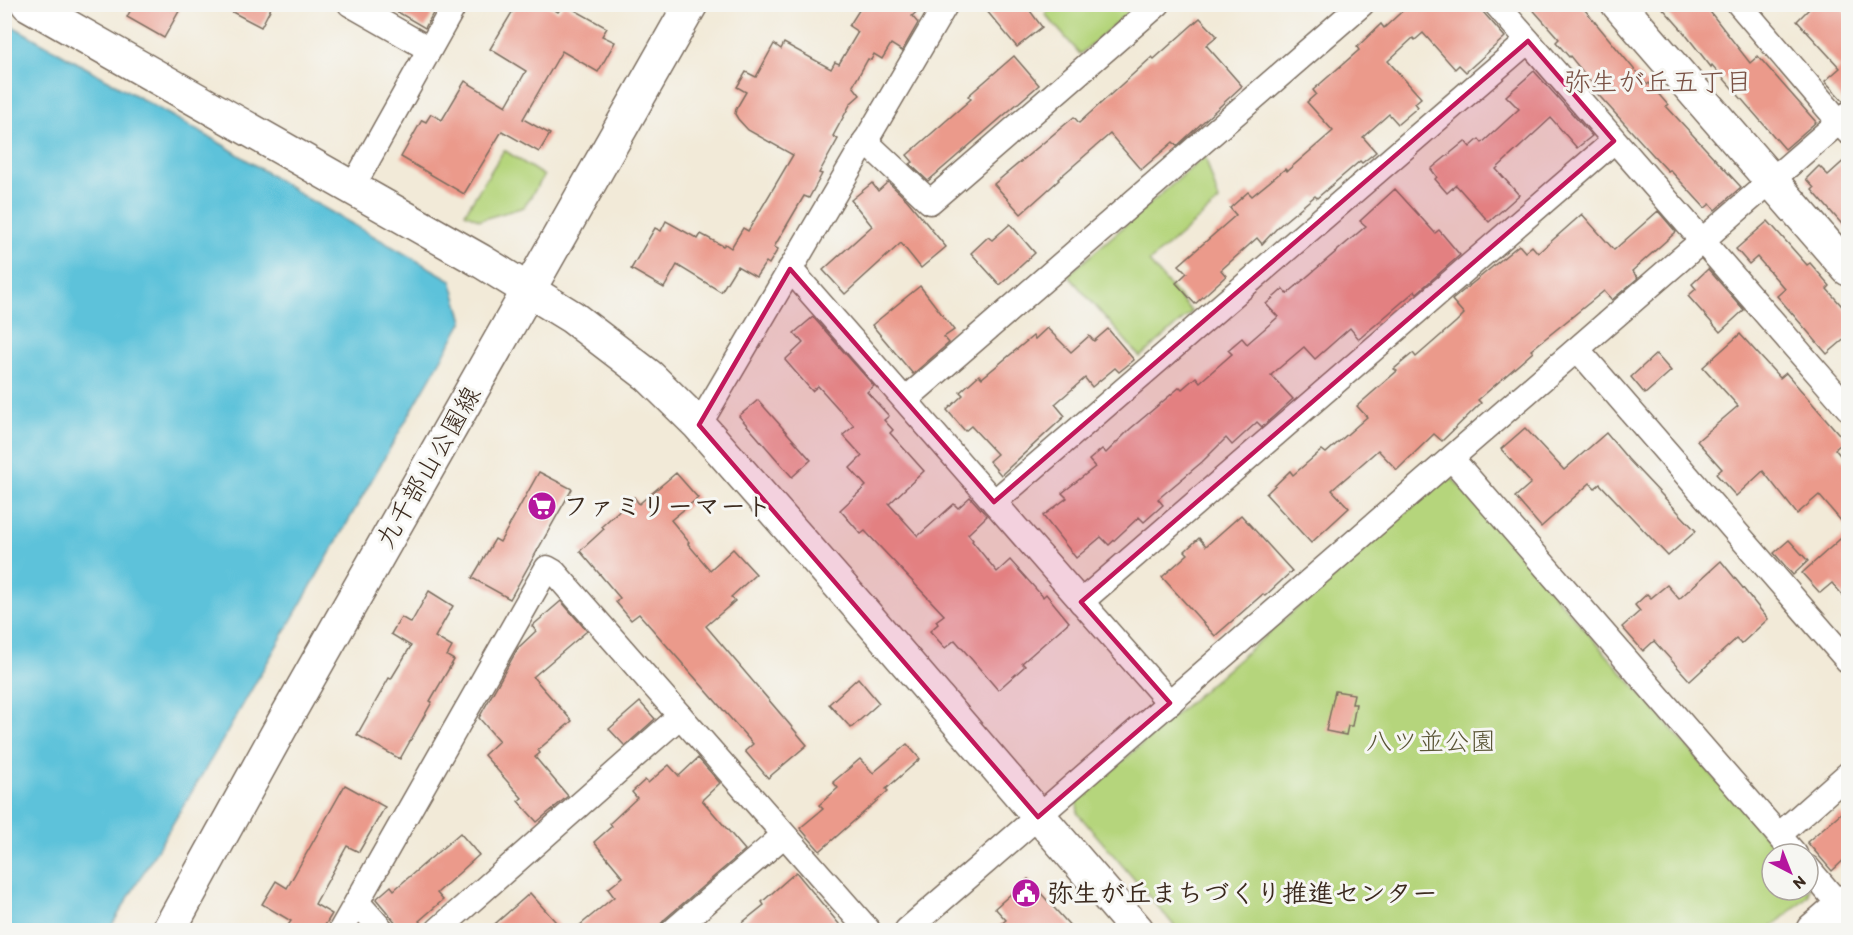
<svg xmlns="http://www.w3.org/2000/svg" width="1853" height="935" font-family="Itim,'Klee One',sans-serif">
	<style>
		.green { fill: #b5d57c; stroke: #78804d; stroke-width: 1.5 }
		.water { fill: #5dc2da; stroke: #4c767c; stroke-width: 1.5 }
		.building { fill: #eb9a8b }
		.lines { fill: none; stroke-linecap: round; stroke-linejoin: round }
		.street-casing { stroke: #7b6d5f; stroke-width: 27 }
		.secondary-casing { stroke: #7b6d5f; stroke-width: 36 }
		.street { stroke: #fff; stroke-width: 24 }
		.secondary { stroke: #fff; stroke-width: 33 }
		.marked { fill: #c2185b; fill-opacity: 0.2; stroke: #c2185b; stroke-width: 4.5; stroke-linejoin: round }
		.labels { text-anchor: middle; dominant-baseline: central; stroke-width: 6; stroke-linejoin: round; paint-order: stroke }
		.street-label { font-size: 26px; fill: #3b2a1e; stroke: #f6f6f2 }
		.poi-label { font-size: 26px; font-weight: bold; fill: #3b2a1e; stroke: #f6f6f2; text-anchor: start }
		.park-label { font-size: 26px; fill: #5a5536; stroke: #f6f6f2 }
		.neighbourhood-label { font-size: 27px; fill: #795144; stroke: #f6f6f2 }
	</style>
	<rect width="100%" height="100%" fill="#f6f6f2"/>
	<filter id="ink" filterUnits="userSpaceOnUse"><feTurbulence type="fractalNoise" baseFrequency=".0167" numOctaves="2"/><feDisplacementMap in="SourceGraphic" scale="12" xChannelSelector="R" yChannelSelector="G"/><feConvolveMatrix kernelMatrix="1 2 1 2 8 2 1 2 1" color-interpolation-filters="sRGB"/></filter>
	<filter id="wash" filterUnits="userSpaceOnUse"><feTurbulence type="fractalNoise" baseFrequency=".008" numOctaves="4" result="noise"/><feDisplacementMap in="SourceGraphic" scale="24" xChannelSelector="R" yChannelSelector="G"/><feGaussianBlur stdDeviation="1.35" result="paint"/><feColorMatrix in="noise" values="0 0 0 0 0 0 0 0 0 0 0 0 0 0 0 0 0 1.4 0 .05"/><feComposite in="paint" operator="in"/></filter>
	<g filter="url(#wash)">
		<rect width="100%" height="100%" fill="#f2ead8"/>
		<g class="green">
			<path d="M1056 4H1137V5L1080 54 1045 14Z"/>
			<path d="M504 150 544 176 524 207 480 220 465 213Z"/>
			<path d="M1205 156 1219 201 1149 262 1192 312 1140 357 1068 275Z"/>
			<path d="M1453 479 1781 854H1772V890H1808L1809 885 1808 896 1768 930H1178L1078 814 1077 801 1443 480Z"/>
		</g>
		<path class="water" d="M5 22 225 146 303 196 451 280 463 321 221 743 109 930H5Z"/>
		<g id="blocks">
			<g class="building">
				<path d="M134 4H183L164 38 127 17Z"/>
				<path d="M217 4H273L261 27Z"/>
				<path d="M384 4H438L425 28Z"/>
				<path d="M517 4H545L558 12 564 4 607 28 602 36 615 42 598 72 562 51 523 119 550 134 539 152 502 131 464 194 401 157 422 120 426 122 431 114 442 120 465 81 506 106 526 71 490 49Z"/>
				<path d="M863 4H925L912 16 918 23 902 51 891 44 882 59 874 54 871 60 868 59 853 86 860 95 851 103 833 136 838 139 819 173 822 174 809 198 804 196 774 247 778 249 769 264 766 262 756 277 737 266 721 292 677 265 664 288 631 269 655 228 661 231 666 221 698 239 701 234 723 246 725 244 731 248 743 228 748 231 793 155 748 130 738 119 735 114 736 109 746 92 737 87 746 72 756 77 774 44 781 49 784 43 831 69 835 62 839 64 858 32 849 26Z"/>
				<path d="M981 4H1025L1042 27 1017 47Z"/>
				<path d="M1410 4H1476L1505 37 1466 72 1459 65 1455 69 1423 33 1415 40 1413 38 1388 61 1421 98 1415 103 1418 107 1398 124 1389 114 1363 137 1376 152 1362 163 1360 161 1317 198 1315 196 1279 226 1262 244 1257 238 1221 270 1226 276 1195 304 1176 283 1187 273 1179 265 1236 215 1230 208 1248 192 1252 196 1285 169 1287 171 1333 131 1307 102 1316 94 1313 90 1359 50 1357 47 1381 24 1384 28Z"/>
				<path d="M1528 4H1580L1647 85 1649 83 1668 105 1666 106 1741 187 1715 210 1710 204 1705 208 1670 170 1668 171 1653 155 1593 89 1595 87 1570 56 1569 57 1556 42 1559 39Z"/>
				<path d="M1659 4H1704L1750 63 1758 56 1816 122 1785 149 1712 65 1711 67 1682 30Z"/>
				<path d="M1814 4H1839L1848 15V100L1843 101 1825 81 1840 68 1797 21Z"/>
				<path d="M1200 18 1217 36 1206 45 1242 86 1177 146 1173 142 1141 170 1110 134 1058 179 1059 180 1021 214 994 184 1074 117 1079 123 1152 57 1154 59Z"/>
				<path d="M1014 56 1039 85 928 181 910 164 913 162 907 155 971 99 968 96Z"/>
				<path d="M1534 71 1592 136 1577 148 1551 118 1496 169 1519 195 1489 222 1456 185 1447 193 1435 179 1437 177 1431 169 1465 141 1470 147 1479 139 1482 143 1519 109 1506 96Z"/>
				<path d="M1848 157V231L1812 190 1814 188 1806 179 1819 166 1828 175Z"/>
				<path d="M888 182 907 200 946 247 921 268 901 243 845 294 823 270 872 226 851 200 872 183 878 191Z"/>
				<path d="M1395 189 1435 233 1439 230 1460 255 1417 293 1415 291 1359 339 1350 328 1315 359 1304 347 1271 375 1293 399 1262 427 1257 422 1255 424 1232 445 1226 438 1202 462 1158 499 1163 505 1144 522 1139 517 1109 545 1101 537 1076 558 1043 516 1067 498 1062 493 1095 467 1089 460 1102 449 1106 453 1130 429 1180 387 1182 389 1196 377 1200 382 1232 354 1228 350 1242 338 1247 344 1278 317 1266 304 1283 289 1287 294 1366 226 1360 221Z"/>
				<path d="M1658 211 1676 232 1632 271 1638 278 1612 300 1604 291 1531 350 1533 352 1478 400 1481 403 1442 441 1434 434 1397 470 1378 450 1332 490 1349 508 1311 543 1266 494 1290 471 1293 475 1322 450 1326 453 1367 417 1357 406 1397 371 1394 369 1413 353 1416 357 1456 322 1464 314 1452 300 1519 245 1525 252 1532 246 1538 253 1582 214 1614 250Z"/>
				<path d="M1768 221 1807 265 1810 263 1830 286 1827 289 1848 313V336L1827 354 1777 296 1785 289 1757 257 1749 264 1736 249Z"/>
				<path d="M1010 224 1035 253 1000 285 971 253 988 237 992 240Z"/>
				<path d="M1708 269 1744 310 1720 332 1688 296 1696 289 1692 284Z"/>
				<path d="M920 286 954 330 944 337 949 343 913 374 872 325Z"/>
				<path d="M813 317 874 386 867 392 889 416 884 420 893 430 890 433 924 471 889 504 918 536 954 504 958 508 970 497 987 516 968 534 973 540 972 541 997 572 1010 560 1043 597 1046 594 1069 622 1022 663 1025 666 998 690 955 640 945 648 930 631 938 624 936 621 944 615 865 531 861 534 840 510 866 486 850 468 862 456 843 435 854 426 818 386 812 391 785 360 803 343 794 333Z"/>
				<path d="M1047 328 1071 352 1089 336 1094 341 1108 329 1134 360 1119 372 1115 368 1092 387 1085 378 1055 404 1065 416 1001 475 989 461 997 454 971 426 965 431 947 410 963 395 960 392 979 375 982 378 1033 336 1035 339Z"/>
				<path d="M1740 334 1780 378 1786 373 1845 441 1835 449 1848 465V529L1819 495 1797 514 1763 471 1736 496 1716 474 1722 469 1697 441 1738 406 1703 367Z"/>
				<path d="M1656 354 1671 371 1645 394 1631 377Z"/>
				<path d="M758 400 811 460 792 477 739 416Z"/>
				<path d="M1525 428 1564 470 1606 433 1628 459 1696 531 1668 556 1600 484 1595 488 1590 483 1541 527 1515 497 1531 483 1501 449Z"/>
				<path d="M539 472 572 489 510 599 472 578 495 539 500 542Z"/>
				<path d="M676 473 698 498 671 520 689 542 688 544 710 570 733 549 756 574 731 597 735 601 706 626 807 745 768 778 745 751 753 744 639 614 631 620 616 602 620 598 580 551 604 529 602 526 634 497 639 504Z"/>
				<path d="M1241 515 1292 571 1265 596 1263 594 1215 636 1162 577 1188 554 1185 551 1199 538 1206 546Z"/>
				<path d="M1848 532V601L1832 583 1820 593 1802 573Z"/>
				<path d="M1789 540 1808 561 1793 575 1774 553Z"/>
				<path d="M1721 561 1768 619 1741 644 1736 639 1690 681 1654 641 1643 651 1622 627 1640 611 1635 605 1647 594 1651 598 1667 585 1679 599Z"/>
				<path d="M429 591 453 606 435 637 452 647 447 656 454 660 430 701 432 702 400 759 357 735 389 678 391 679 411 646 391 634 401 617 411 623Z"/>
				<path d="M561 601 587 631 533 677 572 721 538 750 540 753 535 757 568 796 537 822 518 801 522 798 484 755 499 741 479 718 518 648 536 631 532 626Z"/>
				<path d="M858 678 879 703 851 728 829 704Z"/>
				<path d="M1335 691 1354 694 1352 704H1356L1352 726H1348L1346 735 1326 731Z"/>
				<path d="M640 702 655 719 625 746 609 729Z"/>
				<path d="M907 744 920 759 886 789 888 791 820 851 800 828 823 809 819 805 838 788 833 782 860 759 873 773Z"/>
				<path d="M698 758 720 783 702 800 745 850 665 919 656 930H574L614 897 608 889 623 877 594 842 612 826 610 823 637 798 632 792 645 780 648 783 669 765 679 776Z"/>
				<path d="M345 785 385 807 359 852 347 846 315 904 332 914 322 930H285L291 921 262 904 276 881 287 888Z"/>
				<path d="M1841 813 1848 822V856L1832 871 1807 842Z"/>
				<path d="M460 833 479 855 437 893 443 900 419 921 424 926V930H402L376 899 391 886 394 890Z"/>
				<path d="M796 872 844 930H733L764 905 762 902Z"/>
				<path d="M1028 879 1074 930H994L1006 920 995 908Z"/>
				<path d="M530 893 563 930H488Z"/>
			</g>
		</g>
	</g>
	<g filter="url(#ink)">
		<use href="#blocks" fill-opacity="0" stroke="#7b6d5f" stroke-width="1.5"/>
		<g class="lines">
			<g class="street-casing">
				<g id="street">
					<path d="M350 4 429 49"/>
					<path d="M1496 4 1848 408"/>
					<path d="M1739 4 1848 132"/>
					<path d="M865 141 930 202 1158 4"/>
					<path d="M352 188 455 4"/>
					<path d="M790 269 1170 703"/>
					<path d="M1578 350 1848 661"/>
					<path d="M905 400 1362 4"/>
					<path d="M699 425 946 4"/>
					<path d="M1452 459 1795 854"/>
					<path d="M994 502 1528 41"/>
					<path d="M1081 602 1614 141"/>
					<path d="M1779 835 1848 774"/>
					<path d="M1808 868 1848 915"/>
					<path d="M357 902 382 930"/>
					<path d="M341 930 547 568 554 572 868 930"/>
					<path d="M438 930 680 716"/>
					<path d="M674 930 784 835"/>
					<path d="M907 930 1848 114"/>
				</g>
			</g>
			<g class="secondary-casing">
				<g id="secondary">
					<path d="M28 4 481 261 572 317 649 376 699 425 858 606 1137 930"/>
					<path d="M1618 4 1848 269"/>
					<path d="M169 930 287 716 691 4"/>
					<path d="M1813 930 1848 900"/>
				</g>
			</g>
			<use href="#street" class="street"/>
			<use href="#secondary" class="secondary"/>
		</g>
	</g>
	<path class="marked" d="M1528 41 1614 141 1081 602 1170 703 1038 817 699 425 790 269 994 502Z"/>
	<defs>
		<g id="supermarket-disc" transform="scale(1.5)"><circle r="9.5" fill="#b5179e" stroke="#f6f6f2"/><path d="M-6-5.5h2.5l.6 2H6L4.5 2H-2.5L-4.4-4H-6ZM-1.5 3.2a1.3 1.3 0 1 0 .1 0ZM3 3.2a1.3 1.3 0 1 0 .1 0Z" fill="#fff"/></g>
		<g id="civic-disc" transform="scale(1.5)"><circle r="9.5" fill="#b5179e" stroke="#f6f6f2"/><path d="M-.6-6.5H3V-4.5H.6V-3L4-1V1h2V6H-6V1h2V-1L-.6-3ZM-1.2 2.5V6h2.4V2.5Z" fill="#fff"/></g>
	</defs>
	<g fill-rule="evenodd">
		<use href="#supermarket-disc" x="542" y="506"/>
		<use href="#civic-disc" x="1026" y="893"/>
	</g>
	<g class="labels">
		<g class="street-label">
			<text transform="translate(428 467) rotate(-60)">九千部山公園線</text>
		</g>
		<g class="poi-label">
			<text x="563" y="506">ファミリーマート</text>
			<text x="1047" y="893">弥生が丘まちづくり推進センター</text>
		</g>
		<g class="park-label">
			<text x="1431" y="741">八ツ並公園</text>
		</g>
		<g class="neighbourhood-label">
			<text x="1658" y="81">弥生が丘五丁目</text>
		</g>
	</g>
	<rect width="1853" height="935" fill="none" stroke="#f6f6f2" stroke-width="24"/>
	<g transform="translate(1790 872) rotate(138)"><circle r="28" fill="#f6f6f2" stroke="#aba49d" stroke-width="1.5"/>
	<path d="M0-4.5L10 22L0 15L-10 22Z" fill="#b5179e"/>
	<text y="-9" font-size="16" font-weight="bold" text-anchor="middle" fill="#3b2a1e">N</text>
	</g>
</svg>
